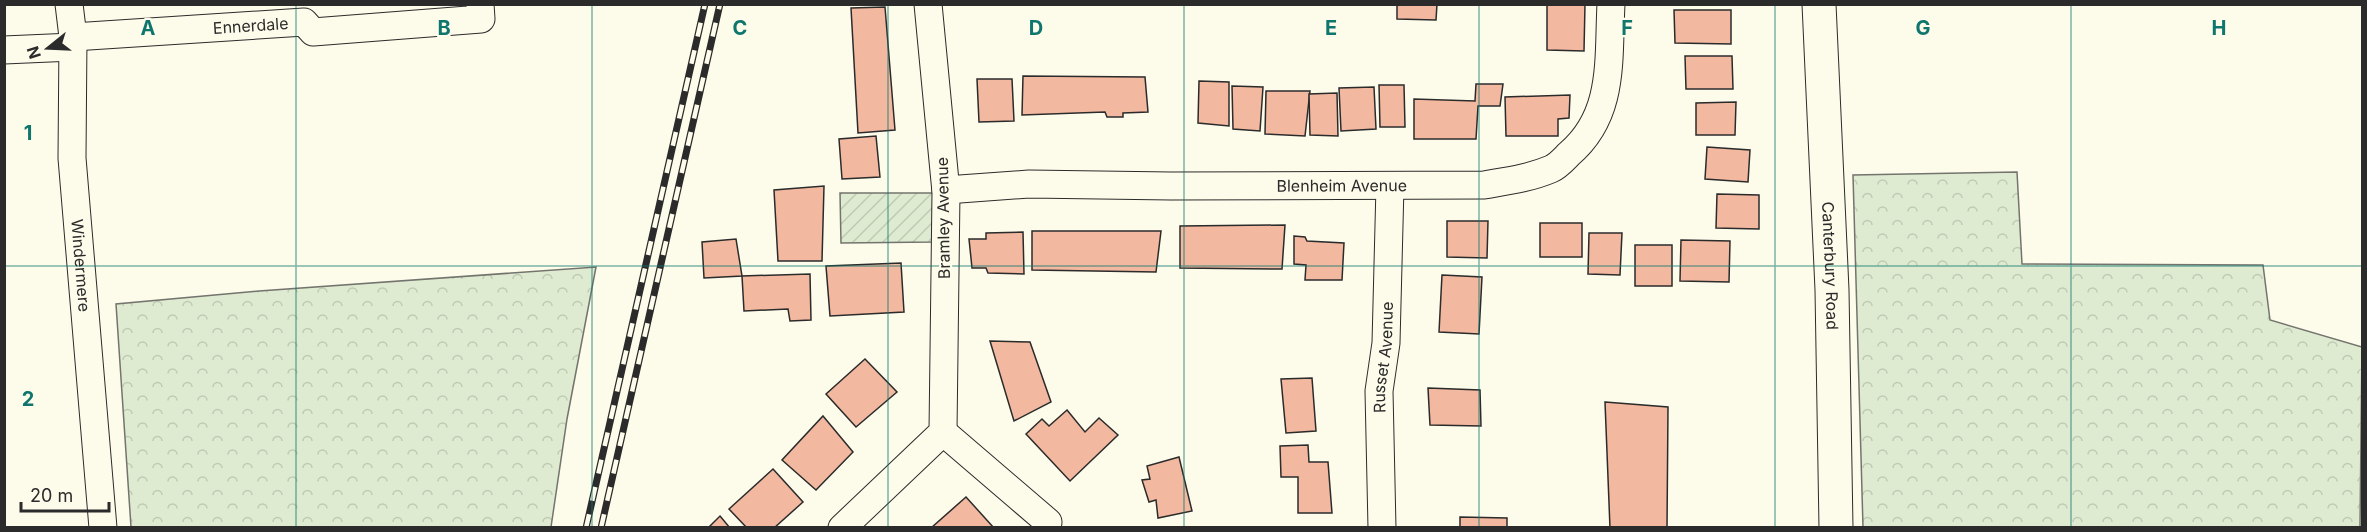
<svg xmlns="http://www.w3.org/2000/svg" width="2367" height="532" font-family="Inter,sans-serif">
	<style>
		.park { fill: url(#park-crowns); stroke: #74746e; stroke-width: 1.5 }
		.garden { fill: url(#garden-furrows); stroke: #74746e; stroke-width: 1.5 }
		.building { fill: #f2b8a0; stroke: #2b2b2b; stroke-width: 1.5 }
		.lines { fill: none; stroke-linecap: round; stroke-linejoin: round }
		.minor-casing { stroke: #2b2b2b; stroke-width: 29 }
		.primary-casing { stroke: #2b2b2b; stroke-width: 35 }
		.minor { stroke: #fdfbea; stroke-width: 27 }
		.primary { stroke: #fdfbea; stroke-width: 33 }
		.rail-casing { stroke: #2b2b2b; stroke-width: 7 }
		.rail { stroke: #fdfbea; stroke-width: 4.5; stroke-dasharray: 14; stroke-linecap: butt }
		.grid { fill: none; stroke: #0f766e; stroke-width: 1.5; stroke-opacity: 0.55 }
		.labels { text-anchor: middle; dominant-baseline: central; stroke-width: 4.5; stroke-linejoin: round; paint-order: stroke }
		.street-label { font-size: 16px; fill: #2b2b2b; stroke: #fdfbea }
		.grid-label { font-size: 20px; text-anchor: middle; font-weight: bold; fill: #0f766e; stroke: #fdfbea; stroke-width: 4.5; stroke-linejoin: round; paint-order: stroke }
	</style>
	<defs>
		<pattern id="park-crowns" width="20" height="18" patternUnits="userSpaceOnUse" patternTransform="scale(1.5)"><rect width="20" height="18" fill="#deebd1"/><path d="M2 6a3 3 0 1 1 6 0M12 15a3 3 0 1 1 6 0" fill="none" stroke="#bfcab4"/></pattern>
		<pattern id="garden-furrows" width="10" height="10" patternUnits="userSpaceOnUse" patternTransform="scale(1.5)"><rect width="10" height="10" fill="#deebd1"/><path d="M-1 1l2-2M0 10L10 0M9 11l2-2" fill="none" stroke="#bfcab4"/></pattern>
	</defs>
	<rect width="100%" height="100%" fill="#fdfbea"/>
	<g class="park">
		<path d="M2017 172 2022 264 2263 265 2270 320 2362 347 2360 527H1863L1853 175Z"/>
		<path d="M596 267 567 419 551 527H131L116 304 259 291Z"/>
	</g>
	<path class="garden" d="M840 193H934V242L841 243Z"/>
	<g class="building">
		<path d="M1397 4H1437L1436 20 1397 19Z"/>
		<path d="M1547 4H1585L1584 51 1547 50Z"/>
		<path d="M885 7 895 130 858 133 851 8Z"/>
		<path d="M1674 10H1731V44L1675 43Z"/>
		<path d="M1685 56H1732L1733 89H1686Z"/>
		<path d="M1023 76 1145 77 1148 112 1123 113V117H1107L1105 112 1022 115Z"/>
		<path d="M977 79H1012L1014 121 979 122Z"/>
		<path d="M1199 81 1229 82V126L1198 123Z"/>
		<path d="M1476 84H1503L1500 106H1478L1476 139H1414V99L1475 101Z"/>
		<path d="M1379 85H1404L1405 127H1380Z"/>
		<path d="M1232 86 1263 87 1260 131 1233 129Z"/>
		<path d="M1374 87 1376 129 1341 131 1339 88Z"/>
		<path d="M1266 91H1310L1305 136 1265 134Z"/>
		<path d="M1337 93 1338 136 1310 135 1309 94Z"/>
		<path d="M1570 95 1569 118 1558 119V136H1506L1505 97Z"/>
		<path d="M1736 102 1735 135H1696V103Z"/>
		<path d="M876 136 880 177 842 179 839 139Z"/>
		<path d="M1707 147 1750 150 1748 182 1705 179Z"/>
		<path d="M824 186 822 261H778L774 190Z"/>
		<path d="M1717 194 1759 195V229L1716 228Z"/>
		<path d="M1447 221H1488L1487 258 1447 257Z"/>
		<rect x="1540" y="223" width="42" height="34"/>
		<path d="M1285 225 1282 269 1180 268V226Z"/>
		<path d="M1032 231H1161L1156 272 1032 270Z"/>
		<path d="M1023 232 1024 274 988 273 986 268H972L969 239H986V233Z"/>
		<path d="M1589 233H1622L1620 275 1588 274Z"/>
		<path d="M1294 236 1305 237 1307 241 1344 243 1342 280H1305L1306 265 1294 264Z"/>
		<path d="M736 239 742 276 704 278 702 242Z"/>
		<path d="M1681 240 1730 241 1729 282 1680 281Z"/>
		<rect x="1635" y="245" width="37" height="41"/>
		<path d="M901 263 904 312 830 316 826 266Z"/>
		<path d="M810 274 811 320 790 321 788 309 744 311 742 276Z"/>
		<path d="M1442 275 1482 277 1479 334 1439 332Z"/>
		<path d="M990 341 1030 342 1051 402 1014 421Z"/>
		<path d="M865 359 897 392 856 427 826 394Z"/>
		<path d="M1312 378 1316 431 1286 433 1281 379Z"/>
		<path d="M1428 388 1480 390 1481 426 1430 425Z"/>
		<path d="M1605 402 1668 407 1667 528H1610Z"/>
		<path d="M1067 410 1085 432 1099 418 1118 435 1070 481 1026 434 1042 419 1049 426Z"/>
		<path d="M823 416 853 452 816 490 782 460Z"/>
		<path d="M1308 445 1309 462H1328L1332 513H1298V477H1281L1280 446Z"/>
		<path d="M1179 457 1192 511 1158 518 1156 500 1149 502 1142 480 1150 479 1147 466Z"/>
		<path d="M773 469 803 502 774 528H747L729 509Z"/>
		<path d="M966 497 994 528H931Z"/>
		<path d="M720 516 730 528H708Z"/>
		<path d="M1460 517 1507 518V528H1460Z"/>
	</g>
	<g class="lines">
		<g class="minor-casing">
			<g id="minor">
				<path id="s1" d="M69 4 73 37 72 158 103 528"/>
				<path id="s2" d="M73 37 304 22 313 32 481 19 480 4"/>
				<path d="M4 50 73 47"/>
				<path id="s3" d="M946 190 1029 184 1171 186 1484 185C1507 181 1530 178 1551 169 1558 166 1564 159 1569 154 1615 115 1608 60 1611 4"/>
				<path d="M943 432 1048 522"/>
				<path d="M842 528 943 432 946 192 928 4"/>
				<path id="s4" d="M1382 528 1379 391 1386 343 1390 186"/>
			</g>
		</g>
		<g class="primary-casing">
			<g id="primary">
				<path id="s5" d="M1819 4 1832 290 1836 528"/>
			</g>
		</g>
		<use href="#minor" class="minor"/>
		<use href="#primary" class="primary"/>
		<g class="rail-casing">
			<g id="rail">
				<path d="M586 528 705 4"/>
				<path d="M601 528 720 4"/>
			</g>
		</g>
		<use href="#rail" class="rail"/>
	</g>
	<path class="grid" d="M296 4V528M592 4V528M888 4V528M1184 4V528M1479 4V528M1775 4V528M2071 4V528M4 266H2362"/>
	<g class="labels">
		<g class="street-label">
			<text stroke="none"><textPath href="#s2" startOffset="178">Ennerdale</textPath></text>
			<text stroke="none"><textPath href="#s3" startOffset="396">Blenheim Avenue</textPath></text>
			<text transform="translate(943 218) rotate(-91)">Bramley Avenue</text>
			<text stroke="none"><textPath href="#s1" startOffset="262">Windermere</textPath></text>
			<text stroke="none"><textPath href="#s5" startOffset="262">Canterbury Road</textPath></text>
			<text stroke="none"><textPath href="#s4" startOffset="171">Russet Avenue</textPath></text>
		</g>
	</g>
	<g class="grid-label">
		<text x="148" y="35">A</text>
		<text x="444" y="35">B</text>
		<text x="740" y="35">C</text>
		<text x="1036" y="35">D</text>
		<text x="1331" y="35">E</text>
		<text x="1627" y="35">F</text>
		<text x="1923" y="35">G</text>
		<text x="2219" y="35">H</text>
		<text x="28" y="140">1</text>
		<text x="28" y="406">2</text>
	</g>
	<rect width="2367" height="532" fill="none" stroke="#2b2b2b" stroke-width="12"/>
	<g transform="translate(48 48) rotate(252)" stroke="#fdfbea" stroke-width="4.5" paint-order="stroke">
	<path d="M0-4.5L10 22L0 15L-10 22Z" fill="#2b2b2b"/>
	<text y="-9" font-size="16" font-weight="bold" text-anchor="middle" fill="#2b2b2b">N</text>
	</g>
	<path d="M21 502v9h88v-9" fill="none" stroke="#2b2b2b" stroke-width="3"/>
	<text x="30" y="502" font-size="18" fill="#2b2b2b" stroke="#fdfbea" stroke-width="4.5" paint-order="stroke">20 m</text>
</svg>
